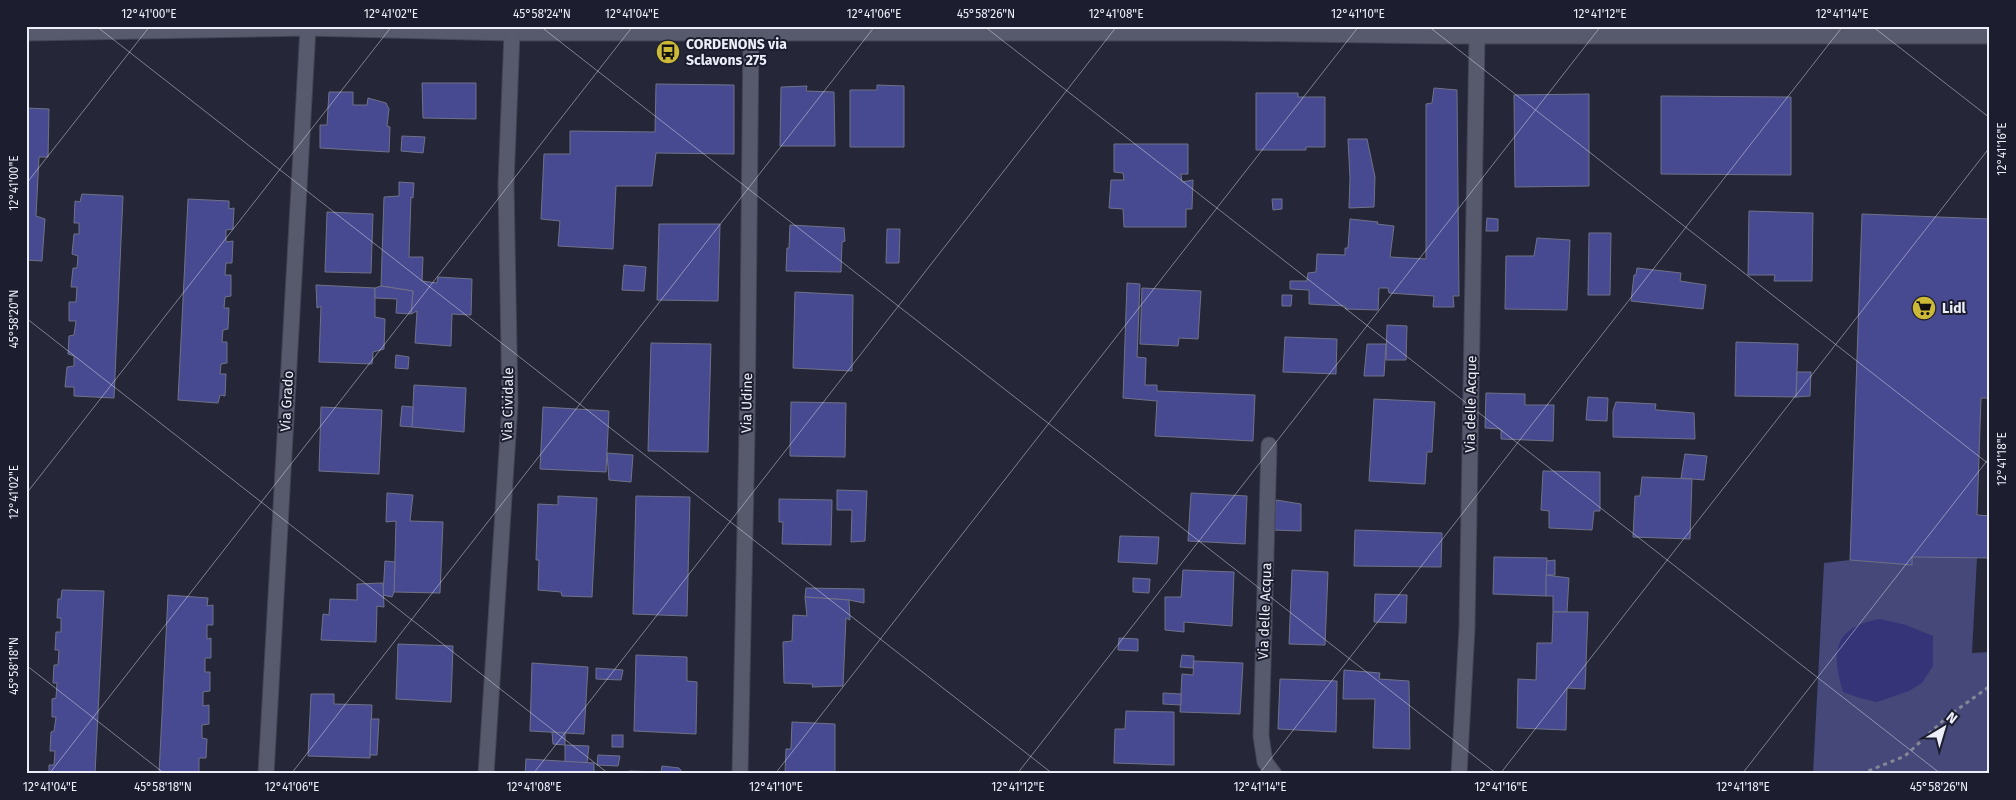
<svg xmlns="http://www.w3.org/2000/svg" width="2016" height="800" font-family="'Fira Sans',sans-serif">
	<style>
		.green { fill: #454878 }
		.water { fill: #363479 }
		.building { fill: #484a91; stroke: #6f7287 }
		.lines { fill: none; stroke-linecap: round; stroke-linejoin: round }
		.minor-casing { stroke: #434554; stroke-width: 17 }
		.path { stroke: #858797; stroke-width: 3; stroke-dasharray: 4 4; stroke-linecap: butt }
		.minor { stroke: #57596d; stroke-width: 15 }
		.ticks { fill: none; stroke: #eceefa; stroke-width: 1; stroke-opacity: 0.45 }
		.labels { text-anchor: middle; dominant-baseline: central; stroke-width: 4; stroke-linejoin: round; paint-order: stroke }
		.poi-label { font-size: 14px; font-weight: bold; fill: #eceefa; stroke: #1c1d2e; text-anchor: start }
		.street-label { font-size: 14px; fill: #eceefa; stroke: #1c1d2e }
		.neatline { fill: none; stroke: #eceefa; stroke-width: 2 }
		.ticks-label { font-size: 12px; text-anchor: middle; fill: #eceefa }
	</style>
	<rect width="100%" height="100%" fill="#252739"/>
	<path class="green" d="M1912 557 1977 558 1972 653 1990 652V774H1813L1824 563 1850 560 1911 565Z"/>
	<path class="water" d="M1880 619 1906 625 1933 636V666L1922 683 1909 691 1877 702 1860 698 1843 692C1831 652 1833 627 1880 619Z"/>
	<g class="building">
		<path d="M422 83H476V119L423 118Z"/>
		<path d="M656 84 734 85V154L656 153 652 186H616L613 249 558 246 560 221 541 219 544 154H570V131L655 132Z"/>
		<path d="M877 85 904 86V147H850V90H877Z"/>
		<path d="M807 86 806 91 834 92 835 146H780L781 87Z"/>
		<path d="M1434 88 1457 90 1459 296H1453L1454 307H1433L1434 296 1389 293 1388 288H1379L1378 310 1346 309 1345 306 1309 304V290L1290 289V281H1307L1308 273 1316 272 1317 254 1345 255V248H1348L1350 219 1378 222 1377 224 1394 226 1390 257 1426 259V104L1432 103Z"/>
		<path d="M329 92H353V105H367L368 98 386 103 389 109 387 126 390 127 389 152 320 148V125H327Z"/>
		<path d="M1256 93H1298V97H1325V147H1306V150H1256Z"/>
		<path d="M1589 94V186L1515 187 1514 95Z"/>
		<path d="M1661 96 1791 97V175L1661 174Z"/>
		<path d="M26 108 49 109 48 157H39L36 216 45 219 42 261 26 260Z"/>
		<path d="M402 136 425 137 423 153 401 151Z"/>
		<path d="M1348 139H1367L1375 177 1374 207 1349 208 1350 178Z"/>
		<path d="M1114 144H1188V174H1181L1182 182 1193 180 1192 209H1186V227H1124L1123 209 1109 208 1111 180H1124L1123 173 1114 172Z"/>
		<path d="M399 182 414 183 413 198 411 197 409 257H423L422 281 437 283 438 277 472 279 471 315 452 314 451 346 415 343 417 311 411 314 413 291 381 286 384 197 399 196Z"/>
		<path d="M82 194 123 196 114 398 74 396V387H65L67 367 74 366V356L68 354 69 336 74 335 76 321H69V302H76L77 287H71L73 268H77L78 256 72 254 74 234H79V223H74L75 201 80 202Z"/>
		<path d="M188 199 229 201V209L234 208 233 229 226 230V242L233 241 232 263H226L225 275H231V296L225 297 224 308H229L228 329 223 330 222 342H227V363L221 364 220 374H226L225 396 220 395 218 403 178 400Z"/>
		<path d="M1272 199H1282V209L1273 210Z"/>
		<path d="M1749 211 1813 213 1812 281H1774L1775 275H1748Z"/>
		<path d="M327 212 373 214 371 273 325 272Z"/>
		<path d="M1862 214 1990 219V398H1981L1977 515 1990 516V558L1912 557V565L1850 560Z"/>
		<path d="M1487 218 1498 219V231H1486Z"/>
		<path d="M659 224H720L718 301 657 300Z"/>
		<path d="M790 225 844 228 845 241 842 242 841 272 786 271 787 248H789Z"/>
		<path d="M887 229H900L899 263H886Z"/>
		<path d="M1589 233H1611L1610 295H1588Z"/>
		<path d="M1537 238 1570 240 1567 310 1505 309 1506 256H1534Z"/>
		<path d="M624 265 646 267 644 291 622 290Z"/>
		<path d="M1637 268 1681 273 1680 281 1706 285 1703 309 1631 301 1634 275H1636Z"/>
		<path d="M1127 283 1140 284 1137 357 1146 358 1145 385H1157V391L1255 395 1253 441 1155 436 1157 401 1123 398Z"/>
		<path d="M316 285 375 288V317L385 319 384 349 373 352 372 364 319 362 321 306 317 308Z"/>
		<path d="M381 286 413 291 411 314 396 313 397 299 375 298V288Z"/>
		<path d="M1142 288 1201 291 1198 339 1179 338 1178 346 1140 344Z"/>
		<path d="M795 292 853 295 852 371 793 368Z"/>
		<path d="M1282 295H1292L1291 306H1282Z"/>
		<path d="M1387 325 1407 326 1406 360H1386Z"/>
		<path d="M1285 337 1337 339 1336 374 1283 372Z"/>
		<path d="M1736 342 1798 344 1796 397 1735 396Z"/>
		<path d="M651 343 711 344 708 452 648 451Z"/>
		<path d="M1367 344H1386L1384 376H1364Z"/>
		<path d="M396 355 409 357 408 369 395 368Z"/>
		<path d="M1797 372H1811L1810 396 1796 397Z"/>
		<path d="M414 385 466 388 464 432 412 427Z"/>
		<path d="M1486 393 1525 394V405H1554L1553 441 1501 439V429L1485 428Z"/>
		<path d="M1588 397 1608 398 1607 421 1586 420Z"/>
		<path d="M1374 399 1435 402 1432 452H1427L1425 484 1369 481Z"/>
		<path d="M791 402 846 403 845 457 790 456Z"/>
		<path d="M1616 402 1656 404 1655 409 1657 410 1694 413 1695 439 1613 437V411Z"/>
		<path d="M402 406 413 407 412 427 400 426Z"/>
		<path d="M321 407 382 410 379 474 319 471Z"/>
		<path d="M543 407 609 411 606 472 540 469Z"/>
		<path d="M607 453 633 455 631 482 609 480Z"/>
		<path d="M1685 454 1707 456 1704 480 1681 478Z"/>
		<path d="M1543 471 1600 472V511H1594L1592 530 1549 528V511L1541 510Z"/>
		<path d="M1642 477 1692 479 1690 539 1633 537 1635 496H1640Z"/>
		<path d="M837 490 867 491 865 541 851 542 852 510H837Z"/>
		<path d="M387 493 413 495 410 521 443 522 440 593 394 592 396 521 386 522Z"/>
		<path d="M1191 493 1247 496 1245 544 1188 541Z"/>
		<path d="M558 496 597 498 592 597 562 596 561 592 538 590 539 560H536L538 504 558 505Z"/>
		<path d="M636 496 690 497 687 616 633 614Z"/>
		<path d="M779 499 832 500 831 545 782 544 783 522H779Z"/>
		<path d="M1276 500 1301 504V531L1273 530Z"/>
		<path d="M1355 530 1442 533 1441 567 1354 566Z"/>
		<path d="M1120 536 1159 537 1157 564 1118 562Z"/>
		<path d="M1494 557 1547 558 1546 596 1493 594Z"/>
		<path d="M1555 560V575H1546L1547 561Z"/>
		<path d="M385 561 395 562 394 592 392 597 383 595Z"/>
		<path d="M1183 570 1234 572 1232 626 1184 622V632L1165 630V597H1181Z"/>
		<path d="M1292 570 1328 572 1325 645 1289 644Z"/>
		<path d="M1546 575 1569 578 1567 612H1553V596H1546Z"/>
		<path d="M1133 578 1150 579 1149 593 1133 592Z"/>
		<path d="M383 583 384 607 377 606 376 642 321 640 323 614 329 615 330 599 357 600V584Z"/>
		<path d="M806 588 864 589V603L849 600 805 597Z"/>
		<path d="M62 590 104 591 95 774H49V765H54L55 751H50L51 732 54 731 56 717H52V699L56 698 57 683H53L54 665H58L59 650H55L56 632H61V618H57L58 599H61Z"/>
		<path d="M1375 594 1407 595 1406 623 1374 622Z"/>
		<path d="M168 595 208 598 207 606 213 605V625H207V639L211 638V658H205V672H210V691L203 692V706L209 705V724L202 725V738L207 739 206 758H199V773L205 772V774H159Z"/>
		<path d="M805 597 849 600 850 620 846 618 843 686 812 687 813 684 784 683 783 642 792 641 793 615 807 616Z"/>
		<path d="M1553 612H1588L1585 689 1567 688 1566 730 1517 728 1518 679 1536 680 1537 643H1552Z"/>
		<path d="M1119 638 1138 639V651L1118 650Z"/>
		<path d="M398 644 453 646 451 702 396 699Z"/>
		<path d="M636 655 687 657V681L697 682 696 734 634 731Z"/>
		<path d="M1182 655 1194 656 1193 668 1180 667Z"/>
		<path d="M1194 661 1243 663 1240 714 1180 712 1182 674 1193 675Z"/>
		<path d="M532 663 588 667 584 734 530 731Z"/>
		<path d="M596 668 623 670 621 680 596 679Z"/>
		<path d="M1344 670 1380 673 1379 679 1409 681 1410 749 1373 748 1375 699H1343Z"/>
		<path d="M1280 679 1337 681 1336 732 1278 729Z"/>
		<path d="M1163 693 1181 694V705L1163 704Z"/>
		<path d="M311 694H334V704L372 705 370 758 308 756Z"/>
		<path d="M1126 711 1174 712V765L1114 763 1115 729H1125Z"/>
		<path d="M371 719H379L377 755H370Z"/>
		<path d="M792 722 835 724V774H785L786 749H791Z"/>
		<path d="M552 732 565 733V745L553 744Z"/>
		<rect x="612" y="735" width="11" height="12"/>
		<path d="M565 745 589 746 587 763 565 762Z"/>
		<path d="M598 755 620 756 618 766 597 765Z"/>
		<path d="M526 759 594 763V774H525Z"/>
		<path d="M662 766 679 768 684 774H629V771L661 772Z"/>
	</g>
	<g class="lines">
		<g class="minor-casing">
			<g id="minor">
				<path d="M26 33 308 28 512 33H1226L1441 36H1990"/>
				<path d="M1269 445 1261 736 1265 762 1274 774"/>
				<path d="M266 774 308 28"/>
				<path d="M486 774 510 404 506 184 512 33"/>
				<path d="M740 774 747 432 751 33"/>
				<path d="M1459 774 1467 628 1477 35"/>
			</g>
		</g>
		<path class="path" d="M1861 774 1905 756 1947 717 1990 686"/>
		<use href="#minor" class="minor"/>
	</g>
	<path class="ticks" d="M96 26 1053 774M540 26 1497 774M984 26 1941 774M1428 26 1990 465M1872 26 1990 118M26 184 150 26M26 318 609 774M26 494 392 26M26 665 165 774M49 774 633 26M291 774 875 26M533 774 1117 26M775 774 1359 26M1017 774 1601 26M1259 774 1843 26M1500 774 1990 147M1742 774 1990 457M1984 774 1990 767"/>
	<defs>
		<g id="bus-disc" transform="scale(1.25)"><circle r="9.5" fill="#cdb938" stroke="#1c1d2e"/><path d="M-5-6H5V4H4V6H2V4H-2V6H-4V4H-5ZM-3.5-4V0h7V-4ZM-3.5 1.2v1.5H-2V1.2ZM2 1.2v1.5H3.5V1.2Z" fill="#111"/></g>
		<g id="supermarket-disc" transform="scale(1.25)"><circle r="9.5" fill="#cdb938" stroke="#1c1d2e"/><path d="M-6-5.5h2.5l.6 2H6L4.5 2H-2.5L-4.4-4H-6ZM-1.5 3.2a1.3 1.3 0 1 0 .1 0ZM3 3.2a1.3 1.3 0 1 0 .1 0Z" fill="#111"/></g>
	</defs>
	<g fill-rule="evenodd">
		<use href="#bus-disc" x="668" y="52"/>
		<use href="#supermarket-disc" x="1924" y="308"/>
	</g>
	<g class="labels">
		<g class="poi-label">
			<text x="686" y="44">CORDENONS via<tspan x="686" dy="16">Sclavons 275</tspan></text>
			<text x="1942" y="308">Lidl</text>
		</g>
		<g class="street-label">
			<text transform="translate(287 401) rotate(-87)">Via Grado</text>
			<text transform="translate(747 403) rotate(-89)">Via Udine</text>
			<text transform="translate(508 404) rotate(-89)">Via Cividale</text>
			<text transform="translate(1471 404) rotate(-89)">Via delle Acque</text>
			<text transform="translate(1265 611) rotate(-88)">Via delle Acqua</text>
		</g>
	</g>
	<rect width="2016" height="800" fill="none" stroke="#1c1d2e" stroke-width="55"/>
	<g transform="translate(1944 728) rotate(38)" stroke="#1c1d2e" stroke-width="4" paint-order="stroke">
	<path d="M0-4L9 19L0 12L-9 19Z" fill="#eceefa"/>
	<text y="-8" font-size="14" font-weight="bold" text-anchor="middle" fill="#eceefa">N</text>
	</g>
	<rect x="28" y="28" width="1960" height="744" class="neatline"/>
	<g class="ticks-label">
		<text x="149" y="18">12°41'00"E</text>
		<text x="391" y="18">12°41'02"E</text>
		<text x="542" y="18">45°58'24"N</text>
		<text x="632" y="18">12°41'04"E</text>
		<text x="874" y="18">12°41'06"E</text>
		<text x="986" y="18">45°58'26"N</text>
		<text x="1116" y="18">12°41'08"E</text>
		<text x="1358" y="18">12°41'10"E</text>
		<text x="1600" y="18">12°41'12"E</text>
		<text x="1842" y="18">12°41'14"E</text>
		<text transform="translate(2002 149) rotate(-90)" y="4">12°41'16"E</text>
		<text transform="translate(14 183) rotate(-90)" y="4">12°41'00"E</text>
		<text transform="translate(14 319) rotate(-90)" y="4">45°58'20"N</text>
		<text transform="translate(2002 459) rotate(-90)" y="4">12°41'18"E</text>
		<text transform="translate(14 492) rotate(-90)" y="4">12°41'02"E</text>
		<text transform="translate(14 666) rotate(-90)" y="4">45°58'18"N</text>
		<text x="50" y="791">12°41'04"E</text>
		<text x="163" y="791">45°58'18"N</text>
		<text x="292" y="791">12°41'06"E</text>
		<text x="534" y="791">12°41'08"E</text>
		<text x="776" y="791">12°41'10"E</text>
		<text x="1018" y="791">12°41'12"E</text>
		<text x="1260" y="791">12°41'14"E</text>
		<text x="1501" y="791">12°41'16"E</text>
		<text x="1743" y="791">12°41'18"E</text>
		<text x="1939" y="791">45°58'26"N</text>
	</g>
</svg>
